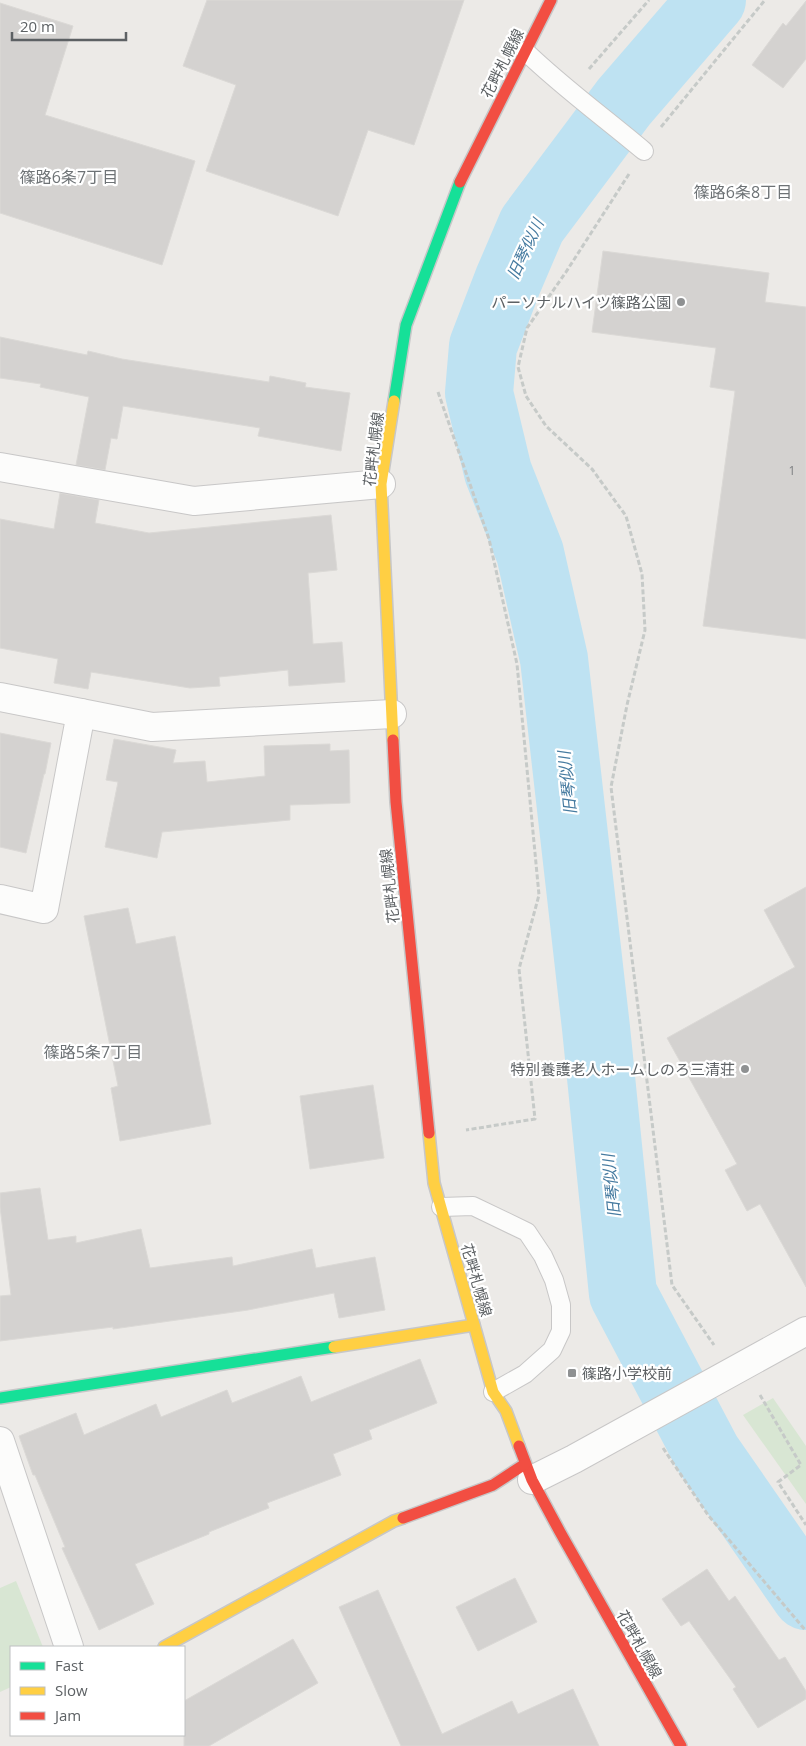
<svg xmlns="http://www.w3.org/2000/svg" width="806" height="1746" font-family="'Open Sans','Noto Sans JP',sans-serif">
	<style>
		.green { fill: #d8e6d3 }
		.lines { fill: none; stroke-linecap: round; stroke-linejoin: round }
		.river { stroke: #bee2f2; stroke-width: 68 }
		.building { fill: #d4d2d0; stroke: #dbd9d6 }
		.lane-casing { stroke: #c8c7c7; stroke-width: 20 }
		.street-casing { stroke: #c8c7c7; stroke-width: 30 }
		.fast-casing { stroke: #c7c7c8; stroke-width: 14 }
		.slow-casing { stroke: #c7c7c8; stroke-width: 14 }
		.jam-casing { stroke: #c7c7c8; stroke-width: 14 }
		.path { stroke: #c6cac8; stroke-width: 3; stroke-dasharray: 5 2.5; stroke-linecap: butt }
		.lane { stroke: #fcfcfb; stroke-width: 18 }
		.street { stroke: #fcfcfb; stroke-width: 28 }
		.fast { stroke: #16e098; stroke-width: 11 }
		.slow { stroke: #ffcf43; stroke-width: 11 }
		.jam { stroke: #f24e42; stroke-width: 11 }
		.poi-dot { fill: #8f9192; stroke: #fff; stroke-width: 2 }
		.labels { text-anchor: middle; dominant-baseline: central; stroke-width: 4.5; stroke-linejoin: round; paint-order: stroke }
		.number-label { font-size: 12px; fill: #7c7e80 }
		.street-label { font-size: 15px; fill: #5d6164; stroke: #fff }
		.poi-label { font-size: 15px; fill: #5d6164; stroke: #fff; text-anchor: end }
		.neighbourhood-label { font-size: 16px; fill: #6e7376; stroke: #fff }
		.water-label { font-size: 16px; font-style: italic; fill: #467ba0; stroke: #fff }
	</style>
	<rect width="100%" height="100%" fill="#eceae7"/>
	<g class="green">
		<path d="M773 1398 806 1446V1504L743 1415Z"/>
		<path d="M16 1581 43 1647H11V1687L0 1692V1588Z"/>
	</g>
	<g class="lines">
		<path class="river" d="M712 0 624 102 532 225 508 281 483 346 479 393 498 472 530 553 554 659 596 1028 623 1294 707 1453 806 1596"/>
	</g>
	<g class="building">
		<path d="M207 0H464L414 145 368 130 338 216 206 171 236 85 183 66Z"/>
		<path d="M806 1V59L783 88 752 65 783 23 786 26Z"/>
		<path d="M0 3 73 26 45 115 195 161 162 265 0 213Z"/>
		<path d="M603 251 769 273 765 302 806 307V639L703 626 735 391 710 387 716 348 592 332Z"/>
		<path d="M0 337 87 355 88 351 122 359 269 382 270 376 306 383 305 387 350 393 341 451 258 436 260 428 123 406 117 439 111 438 105 470 76 465 89 397 40 387 41 384 0 378Z"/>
		<path d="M60 493 99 500 95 523 149 533 331 515 337 570 308 573 313 644 342 642 345 682 289 686 288 670 219 677 220 686 190 688 91 672 88 689 54 683 58 659 0 648V519L54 529Z"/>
		<path d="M0 733 51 743 45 774H44L26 853 0 847Z"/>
		<path d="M114 739 176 750 173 763 205 761 207 782 265 776 264 746 330 744V751L349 750 350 803 290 805V820L162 832 157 858 105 847 118 782 106 780Z"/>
		<path d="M806 887V1287L760 1204 747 1211 725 1170 737 1164 667 1038 795 967 764 910Z"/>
		<path d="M128 908 136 944 175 936 211 1124 120 1141 111 1088 118 1086 84 916Z"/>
		<path d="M373 1085 384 1158 310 1169 300 1096Z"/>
		<path d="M40 1188 48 1240 76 1236V1243L141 1229 150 1268 232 1257 233 1266 312 1249 316 1268 375 1257 385 1310 339 1318 334 1293 248 1310 113 1329V1327L0 1341V1296L11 1295 0 1207V1193Z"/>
		<path d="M420 1359 437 1403 369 1430 372 1439 333 1454 341 1475 267 1503 269 1508 209 1532V1534L135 1564 154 1604 99 1630 62 1548 65 1547 35 1475H33L19 1436 76 1413 84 1435 156 1404 161 1417 227 1390 232 1403 301 1376 311 1402Z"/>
		<path d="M707 1569 729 1601 735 1596 779 1660 785 1657 806 1691V1699L758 1728 733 1689 736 1687 689 1621 681 1626 662 1599Z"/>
		<path d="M515 1578 537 1622 478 1651 456 1607Z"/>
		<path d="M378 1590 442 1734 512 1701 518 1714 573 1689 599 1746H401L339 1607Z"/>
		<path d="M293 1639 318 1683 209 1746H184V1701Z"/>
	</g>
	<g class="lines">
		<g class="lane-casing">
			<g id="lane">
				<path d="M525 51C562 87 605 118 644 151"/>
				<path d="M441 1207 473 1206 527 1232 543 1256 554 1280 561 1305V1331L552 1350 525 1374 493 1392"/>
			</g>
		</g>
		<g class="street-casing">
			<g id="street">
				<path d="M0 467 194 501 381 484"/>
				<path d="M0 697 152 727 392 714"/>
				<path d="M0 899 44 909 81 713"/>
				<path d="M0 1441 69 1647"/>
				<path d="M532 1480 574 1459 806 1331"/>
			</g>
		</g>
		<g class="fast-casing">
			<g id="fast">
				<path d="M394 401 406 325 460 182"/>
				<path d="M0 1398 334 1347"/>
			</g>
		</g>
		<g class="slow-casing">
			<g id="slow">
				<path d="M393 740 381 484 394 401"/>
				<path d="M429 1133 434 1183 493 1392 506 1411 519 1446"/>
				<path d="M334 1347 474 1325"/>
				<path d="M164 1647 394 1521 403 1518"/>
			</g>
		</g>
		<g class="jam-casing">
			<g id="jam">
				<path d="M460 182 551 0"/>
				<path d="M393 740 396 802 429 1133"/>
				<path d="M519 1446 532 1480 560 1532 681 1746"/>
				<path d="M403 1518 493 1485 525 1464"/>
			</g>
		</g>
		<g class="path">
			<path d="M589 69 649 0"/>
			<path d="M661 127 765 0"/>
			<path d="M629 174 566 272 527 328 518 367 526 396 546 426 592 469 626 516 642 574 645 630 627 705 611 787 672 1285 714 1345"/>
			<path d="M438 392 489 539 517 664 539 895 519 969 535 1119 466 1130"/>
			<path d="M760 1395 801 1465 778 1482 806 1525"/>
			<path d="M663 1448 708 1515 806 1631"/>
		</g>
		<use href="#lane" class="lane"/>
		<use href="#street" class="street"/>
		<use href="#fast" class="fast"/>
		<use href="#slow" class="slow"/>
		<use href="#jam" class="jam"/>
	</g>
	<g class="poi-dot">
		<circle cx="681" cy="302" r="5"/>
		<circle cx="745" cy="1069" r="5"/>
		<rect x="567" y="1368" width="10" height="10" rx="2.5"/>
	</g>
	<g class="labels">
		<g class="number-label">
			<text x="792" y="470">1</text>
		</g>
		<g class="street-label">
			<text transform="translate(502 63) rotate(-63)">花畔札幌線</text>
			<text transform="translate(373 449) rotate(-83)">花畔札幌線</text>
			<text transform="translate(389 886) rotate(-96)">花畔札幌線</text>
			<text transform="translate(477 1280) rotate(74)">花畔札幌線</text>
			<text transform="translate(640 1644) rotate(61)">花畔札幌線</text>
		</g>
		<g class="poi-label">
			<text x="671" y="302">パーソナルハイツ篠路公園</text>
			<text x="735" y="1069">特別養護老人ホームしのろ三清荘</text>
			<text x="582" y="1373" text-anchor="start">篠路小学校前</text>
		</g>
		<g class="neighbourhood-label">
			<text x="69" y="177">篠路6条7丁目</text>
			<text x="743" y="192">篠路6条8丁目</text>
			<text x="93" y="1052">篠路5条7丁目</text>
		</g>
		<g class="water-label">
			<text transform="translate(525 249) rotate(-65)">旧琴似川</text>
			<text transform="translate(567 783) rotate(-96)">旧琴似川</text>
			<text transform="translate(611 1186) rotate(-96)">旧琴似川</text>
		</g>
	</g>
	<rect x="10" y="1646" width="175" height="90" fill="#ffffff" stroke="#bec0c1"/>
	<rect x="20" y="1662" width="25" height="8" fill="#16e098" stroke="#bec0c1"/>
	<text x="55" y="1671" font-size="15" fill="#5d6164">Fast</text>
	<rect x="20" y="1687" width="25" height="8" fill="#ffcf43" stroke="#bec0c1"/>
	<text x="55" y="1696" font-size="15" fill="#5d6164">Slow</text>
	<rect x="20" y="1712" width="25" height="8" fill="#f24e42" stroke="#bec0c1"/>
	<text x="55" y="1721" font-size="15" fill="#5d6164">Jam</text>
	<path d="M12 32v8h114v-8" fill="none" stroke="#5d6164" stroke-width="2.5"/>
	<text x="20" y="32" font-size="15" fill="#5d6164" stroke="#ffffff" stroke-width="4" paint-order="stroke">20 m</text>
</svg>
